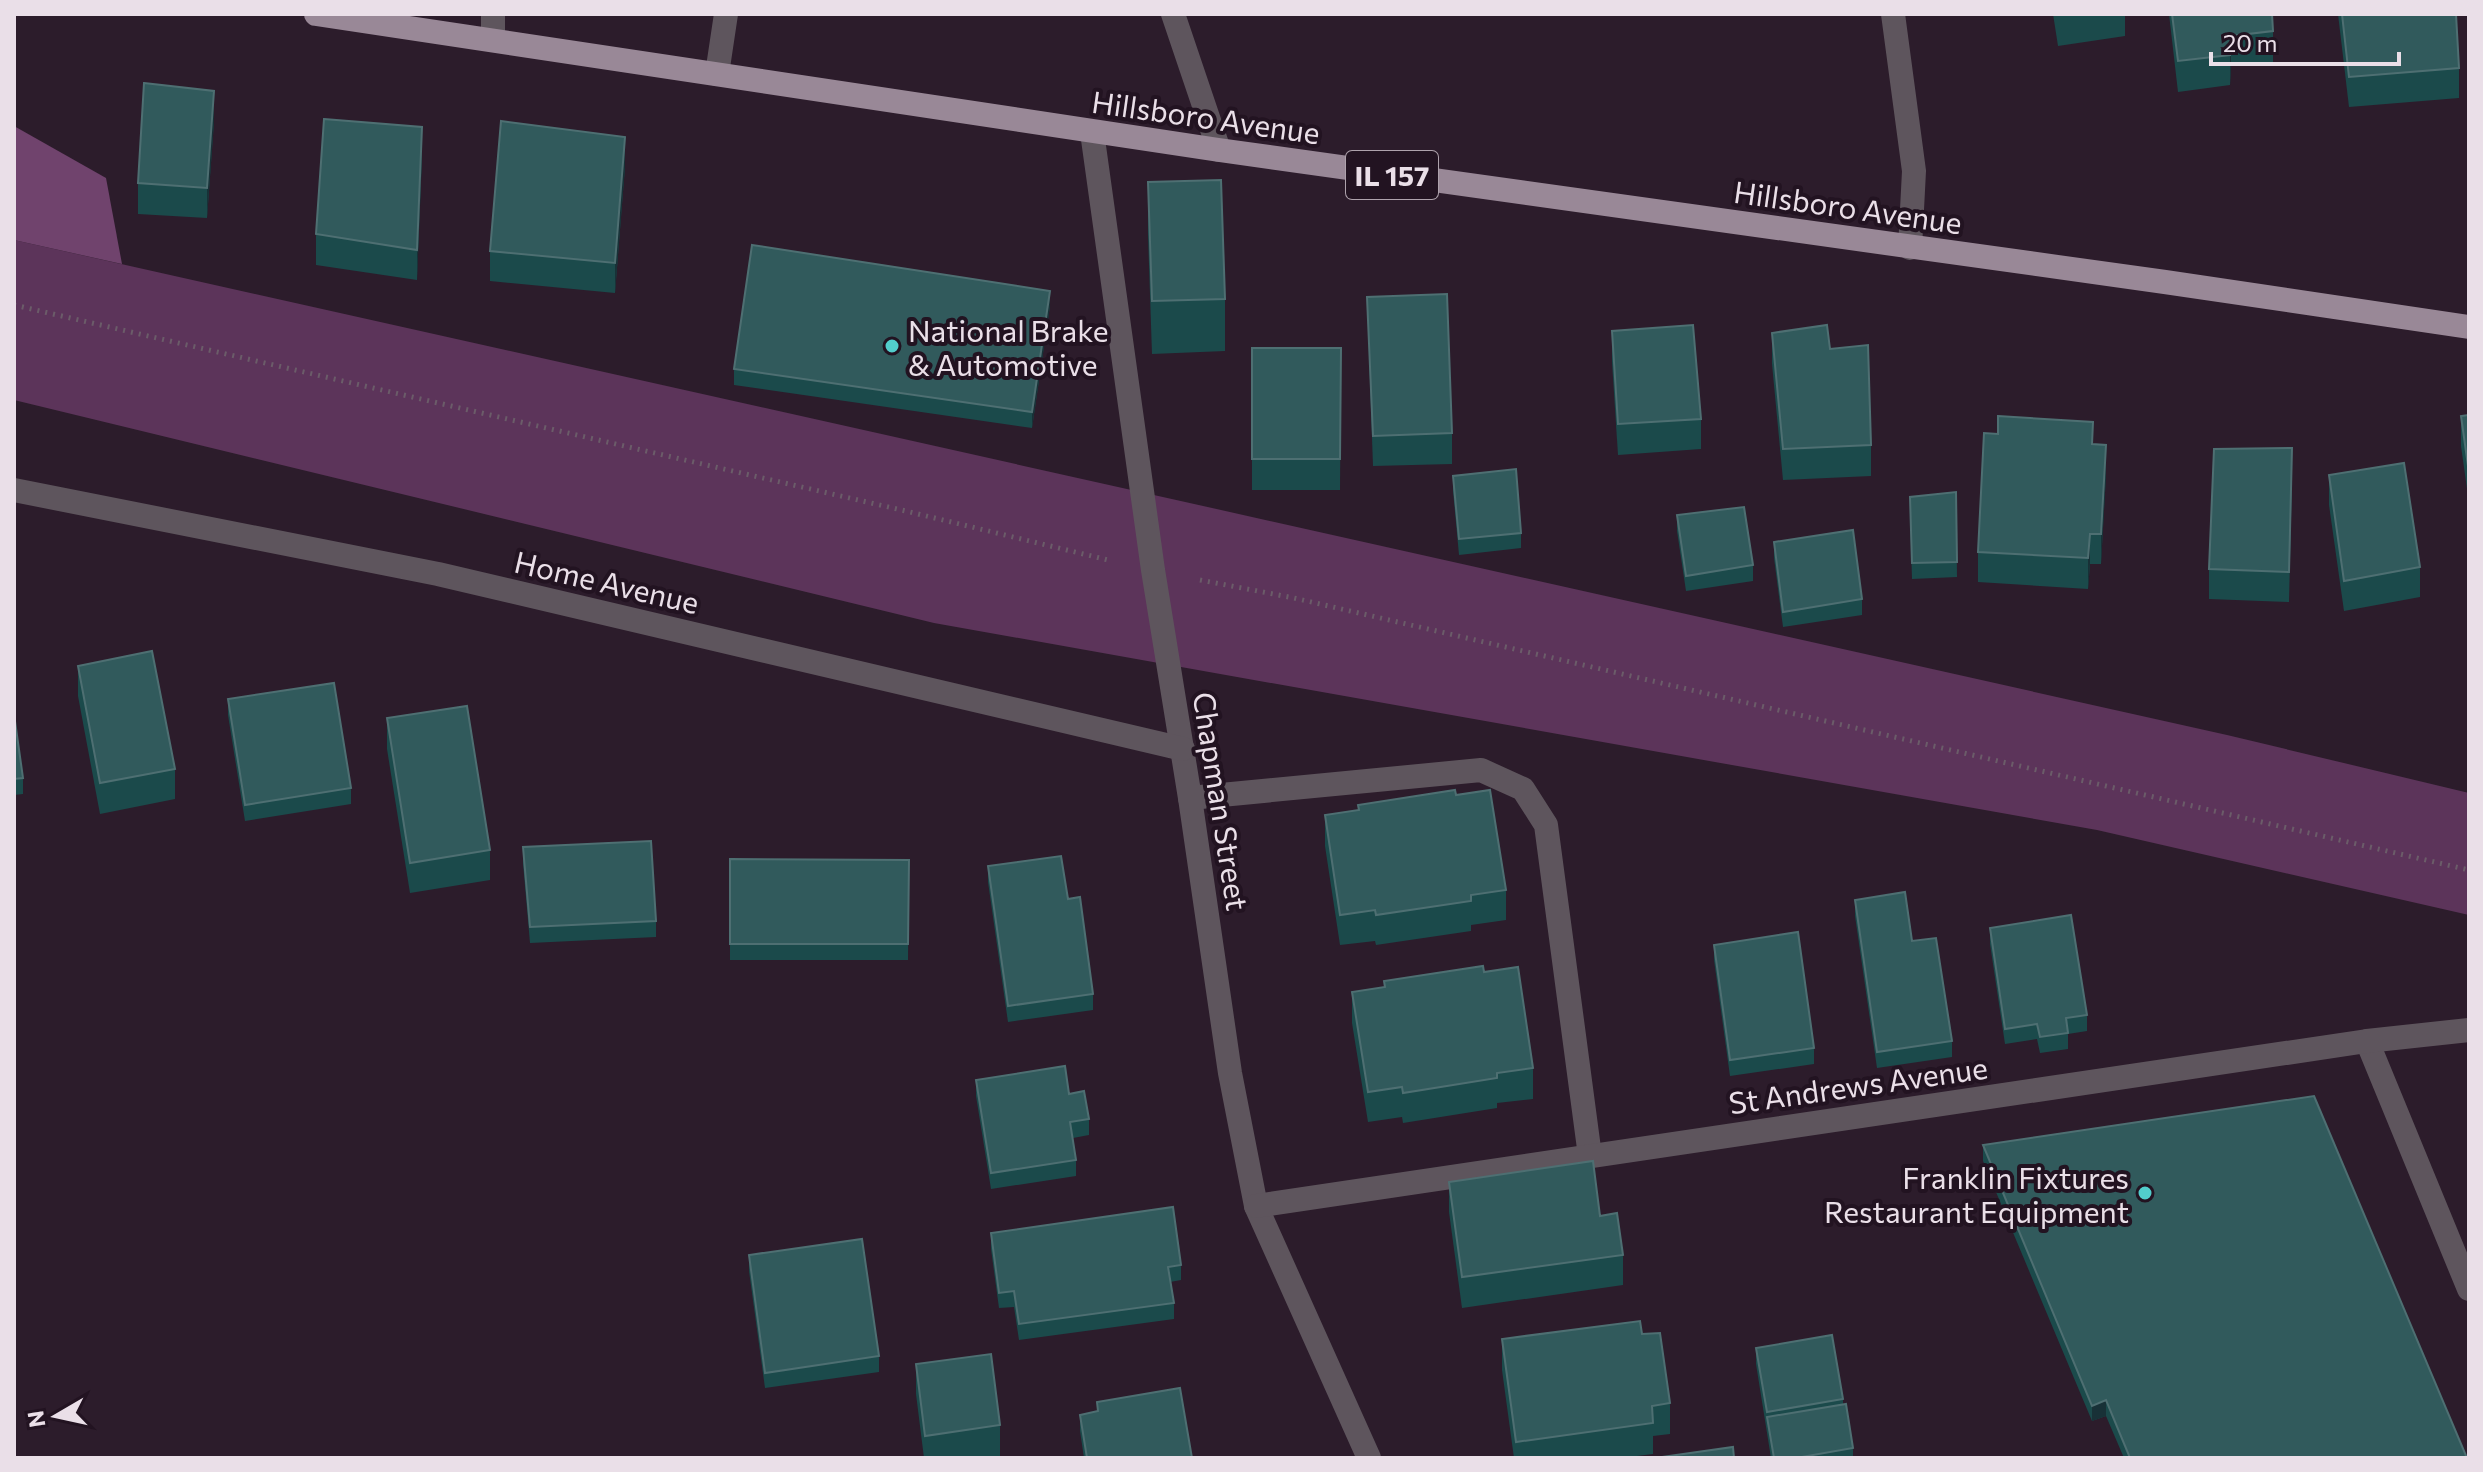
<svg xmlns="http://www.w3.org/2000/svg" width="2483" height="1472" font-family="Commissioner,sans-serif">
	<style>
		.green { fill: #5c345a }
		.forest { fill: #70436d }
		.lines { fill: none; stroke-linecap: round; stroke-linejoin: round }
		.path { stroke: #6b5c69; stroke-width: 5; stroke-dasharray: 2 6; stroke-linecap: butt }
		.lane { stroke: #5e555d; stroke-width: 24 }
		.street { stroke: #5e555d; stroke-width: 24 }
		.primary { stroke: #998897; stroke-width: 24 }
		.wall { fill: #1b4a4b }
		.shaded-wall { fill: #183137 }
		.building { fill: #315a5c; stroke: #4e6f72; stroke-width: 2 }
		.poi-dot { fill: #52cdcc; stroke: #221321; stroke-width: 3 }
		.labels { text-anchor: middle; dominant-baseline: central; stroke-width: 8; stroke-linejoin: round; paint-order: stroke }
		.shield { fill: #221321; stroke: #aea2ac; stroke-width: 2 }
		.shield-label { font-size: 28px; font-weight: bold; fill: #eadfe8 }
		.street-label { font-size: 30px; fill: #eadfe8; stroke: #221321 }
		.poi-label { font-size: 30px; fill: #eadfe8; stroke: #221321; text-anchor: start }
	</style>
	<rect width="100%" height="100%" fill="#2c1c2b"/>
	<path class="green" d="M14 240 2227 735 2469 793V915L2097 830 934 623 14 400Z"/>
	<path class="forest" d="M14 126 106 178 122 264 14 240Z"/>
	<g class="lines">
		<g class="path">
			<path d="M14 305 910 512 1108 560"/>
			<path d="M1200 580 1294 598 2469 870"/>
		</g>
		<g class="lane">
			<path d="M493 14V40"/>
			<path d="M1173 14 1219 150"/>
			<path d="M717 74 726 14"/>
			<path d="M1190 798 1481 770 1523 789 1546 825 1590 1156"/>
		</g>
		<g class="street">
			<path d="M1893 14 1914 171 1910 248"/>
			<path d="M1092 132 1153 570 1190 798 1230 1073 1256 1206 1369 1458"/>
			<path d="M14 490 438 574 1183 749"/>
			<path d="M2367 1041 2469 1289"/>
			<path d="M1256 1206 2367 1041 2469 1030"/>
		</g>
		<path class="primary" d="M316 14 1219 150 2165 282 2469 327"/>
	</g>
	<g class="wall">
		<path d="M2053 14H2125V36L2058 46Z"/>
		<path d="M2169 14H2272L2273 31V62L2231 66 2230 85 2178 92Z"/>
		<path d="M2338 14H2456L2459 68V98L2349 107Z"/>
		<path d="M214 122 207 218 138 214V183Z"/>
		<path d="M422 157 417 280 316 265V234Z"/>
		<path d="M625 167 615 293 490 281V251Z"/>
		<path d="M1148 182 1225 299V351L1152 354 1148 235Z"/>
		<path d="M1367 297 1452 433V464L1373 466Z"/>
		<path d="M1050 306 1032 428 734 385V369Z"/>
		<path d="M1612 331 1701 419V449L1618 455 1612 362Z"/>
		<path d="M1772 333 1830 349 1871 445V476L1783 480 1772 364Z"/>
		<path d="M1252 348H1341L1340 490H1252Z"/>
		<path d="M2469 415V503L2461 446V416Z"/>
		<path d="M2093 444 2106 475 2101 564H2090L2088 589 1978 582V552Z"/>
		<path d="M2329 475 2420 567V597L2344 611 2329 505Z"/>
		<path d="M1453 476 1521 533V548L1459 555 1453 491Z"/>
		<path d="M2292 478 2289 602 2209 599V569Z"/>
		<path d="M1956 492 1957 577 1912 579 1910 512Z"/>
		<path d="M1677 515 1753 565V581L1686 591 1677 531Z"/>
		<path d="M1774 542 1862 599V615L1783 627 1774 558Z"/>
		<path d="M78 666 175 769V799L100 814 78 696Z"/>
		<path d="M228 699 351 788V804L245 821 228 715Z"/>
		<path d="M14 714 23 778V794L14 795Z"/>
		<path d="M387 718 490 850V880L410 893 387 749Z"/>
		<path d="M1456 795 1506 890V920L1471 925V931L1376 945 1375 941 1340 945 1325 846V815L1358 810V805Z"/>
		<path d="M523 847 656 921V937L530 943 523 863Z"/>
		<path d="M730 859 909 860 908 960H730Z"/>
		<path d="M988 866 1068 899 1093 994V1010L1008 1022 988 882Z"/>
		<path d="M1855 900 1912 941 1952 1041V1057L1877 1068 1855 916Z"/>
		<path d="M1990 928 2087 1015V1031L2068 1034V1049L2040 1053 2037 1039 2005 1044 1990 944Z"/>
		<path d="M1714 945 1814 1048V1064L1730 1076 1714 960Z"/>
		<path d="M1484 972 1533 1068V1099L1497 1103V1108L1403 1123 1402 1117 1368 1122 1352 1023V992L1384 987V981Z"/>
		<path d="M976 1080 1069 1094 1089 1119V1135L1073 1138 1076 1160V1176L991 1189 976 1096Z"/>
		<path d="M1983 1145 2467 1458H2124L2106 1416 2092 1421 1983 1161Z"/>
		<path d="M1449 1182 1600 1216 1623 1255V1285L1462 1308 1449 1212Z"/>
		<path d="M991 1233 1181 1265V1280L1170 1282 1174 1303V1319L1019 1340 1014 1307 999 1308 991 1249Z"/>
		<path d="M749 1255 879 1356V1372L765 1388 749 1271Z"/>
		<path d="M1642 1334 1670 1403V1434L1653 1436V1454L1621 1458H1514L1502 1370V1339Z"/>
		<path d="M1756 1348 1843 1399V1405L1853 1448V1458H1771L1756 1364Z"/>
		<path d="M916 1364 1000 1425V1456L984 1458H924L916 1394Z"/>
		<path d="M1097 1402 1192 1458H1084L1080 1431V1415L1097 1412Z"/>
	</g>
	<g class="shaded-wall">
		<path d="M2231 36V66L2230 85V55Z"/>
		<path d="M214 91V122L207 218V188Z"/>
		<path d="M422 127V157L417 280V250Z"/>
		<path d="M625 137V167L615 293V263Z"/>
		<path d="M1050 291V306L1032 428V412Z"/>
		<path d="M2106 445V475L2101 564V534Z"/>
		<path d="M2090 534V564L2088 589V558Z"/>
		<path d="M2106 1400V1416L2092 1421V1406Z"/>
	</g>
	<g class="building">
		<path d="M2172 14H2272L2273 31 2231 36 2230 55 2178 61Z"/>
		<path d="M2342 14H2456L2459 68 2349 77Z"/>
		<path d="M144 83 214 91 207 188 138 183Z"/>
		<path d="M324 119 422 127 417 250 316 234Z"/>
		<path d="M501 121 625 137 615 263 490 251Z"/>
		<path d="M1221 180 1225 299 1152 301 1148 182Z"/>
		<path d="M752 245 1050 291 1032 412 734 369Z"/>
		<path d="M1447 294 1452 433 1373 436 1367 297Z"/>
		<path d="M1693 325 1701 419 1618 424 1612 331Z"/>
		<path d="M1827 325 1830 349 1868 345 1871 445 1783 449 1772 333Z"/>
		<path d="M1252 348H1341L1340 459H1252Z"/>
		<path d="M2469 415V473L2461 416Z"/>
		<path d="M1998 416 2093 422 2092 444 2106 445 2101 534H2090L2088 558 1978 552 1984 433 1998 434Z"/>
		<path d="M2292 448 2289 572 2209 569 2214 449Z"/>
		<path d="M2404 463 2420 567 2344 581 2329 475Z"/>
		<path d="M1516 469 1521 533 1459 539 1453 476Z"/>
		<path d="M1956 492 1957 562 1912 563 1910 497Z"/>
		<path d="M1744 507 1753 565 1686 576 1677 515Z"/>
		<path d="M1853 530 1862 599 1783 612 1774 542Z"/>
		<path d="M152 651 175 769 100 783 78 666Z"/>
		<path d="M334 683 351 788 245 805 228 699Z"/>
		<path d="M467 706 490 850 410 863 387 718Z"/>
		<path d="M14 714 23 778 14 779Z"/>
		<path d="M1455 790 1456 795 1490 790 1506 890 1471 895V901L1376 915 1375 910 1340 915 1325 815 1359 810 1358 805Z"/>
		<path d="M651 841 656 921 530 927 523 847Z"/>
		<path d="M1061 856 1068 899 1080 897 1093 994 1008 1006 988 866Z"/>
		<path d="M730 859 909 860 908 944H730Z"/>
		<path d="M1905 892 1912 941 1936 938 1952 1041 1877 1052 1855 900Z"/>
		<path d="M2071 915 2087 1015 2066 1018 2068 1033 2040 1037 2037 1024 2005 1029 1990 928Z"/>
		<path d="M1798 932 1814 1048 1730 1060 1714 945Z"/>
		<path d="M1483 966 1484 972 1518 967 1533 1068 1497 1073V1078L1403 1093 1402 1087 1368 1092 1352 992 1385 987 1384 981Z"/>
		<path d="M1065 1066 1069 1094 1084 1091 1089 1119 1070 1122 1076 1160 991 1173 976 1080Z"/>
		<path d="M2314 1096 2467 1458H2130L2106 1400 2092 1406 1983 1145Z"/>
		<path d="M1593 1161 1600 1216 1617 1213 1623 1255 1462 1277 1449 1182Z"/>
		<path d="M1173 1207 1181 1265 1168 1267 1174 1303 1019 1324 1014 1291 999 1293 991 1233Z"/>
		<path d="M862 1239 879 1356 765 1373 749 1255Z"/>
		<path d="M1640 1321 1642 1334 1660 1333 1670 1403 1652 1406 1653 1423 1516 1442 1502 1339Z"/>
		<path d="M1832 1335 1843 1399 1767 1412 1756 1348Z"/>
		<path d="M991 1354 1000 1425 925 1436 916 1364Z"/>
		<path d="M1180 1388 1192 1458H1087L1080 1415 1098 1411 1097 1402Z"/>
		<path d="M1846 1404 1853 1448 1796 1458H1774L1767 1417Z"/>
		<path d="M1733 1447 1734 1458H1655Z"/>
	</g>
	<g class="poi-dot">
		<circle cx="892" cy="346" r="8"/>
		<circle cx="2145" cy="1193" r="8"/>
	</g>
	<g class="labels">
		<rect class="shield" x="1346" y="151" width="92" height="48" rx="6"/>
		<g class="shield-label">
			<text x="1392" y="175">IL 157</text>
		</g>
		<g class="street-label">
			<text transform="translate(1206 116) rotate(8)">Hillsboro Avenue</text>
			<text transform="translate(1848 206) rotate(8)">Hillsboro Avenue</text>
			<text transform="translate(607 581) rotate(13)">Home Avenue</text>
			<text transform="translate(1222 801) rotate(81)">Chapman Street</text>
			<text transform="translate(1858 1084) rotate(-8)">St Andrews Avenue</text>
		</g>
		<g class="poi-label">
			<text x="908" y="329">National Brake<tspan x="908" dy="34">&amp; Automotive</tspan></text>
			<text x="2129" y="1176" text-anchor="end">Franklin Fixtures<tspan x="2129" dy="34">Restaurant Equipment</tspan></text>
		</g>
	</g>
	<rect width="2483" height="1472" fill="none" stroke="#eadfe8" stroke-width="32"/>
	<g transform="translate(56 1416) rotate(261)" stroke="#221321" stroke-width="6" paint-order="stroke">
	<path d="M0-6L14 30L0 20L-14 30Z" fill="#eadfe8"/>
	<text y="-12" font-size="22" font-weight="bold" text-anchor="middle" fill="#eadfe8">N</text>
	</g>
	<path d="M2211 52v12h188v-12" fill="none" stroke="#eadfe8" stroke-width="4"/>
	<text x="2223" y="52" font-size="24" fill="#eadfe8" stroke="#221321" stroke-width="6" paint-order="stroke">20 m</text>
</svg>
